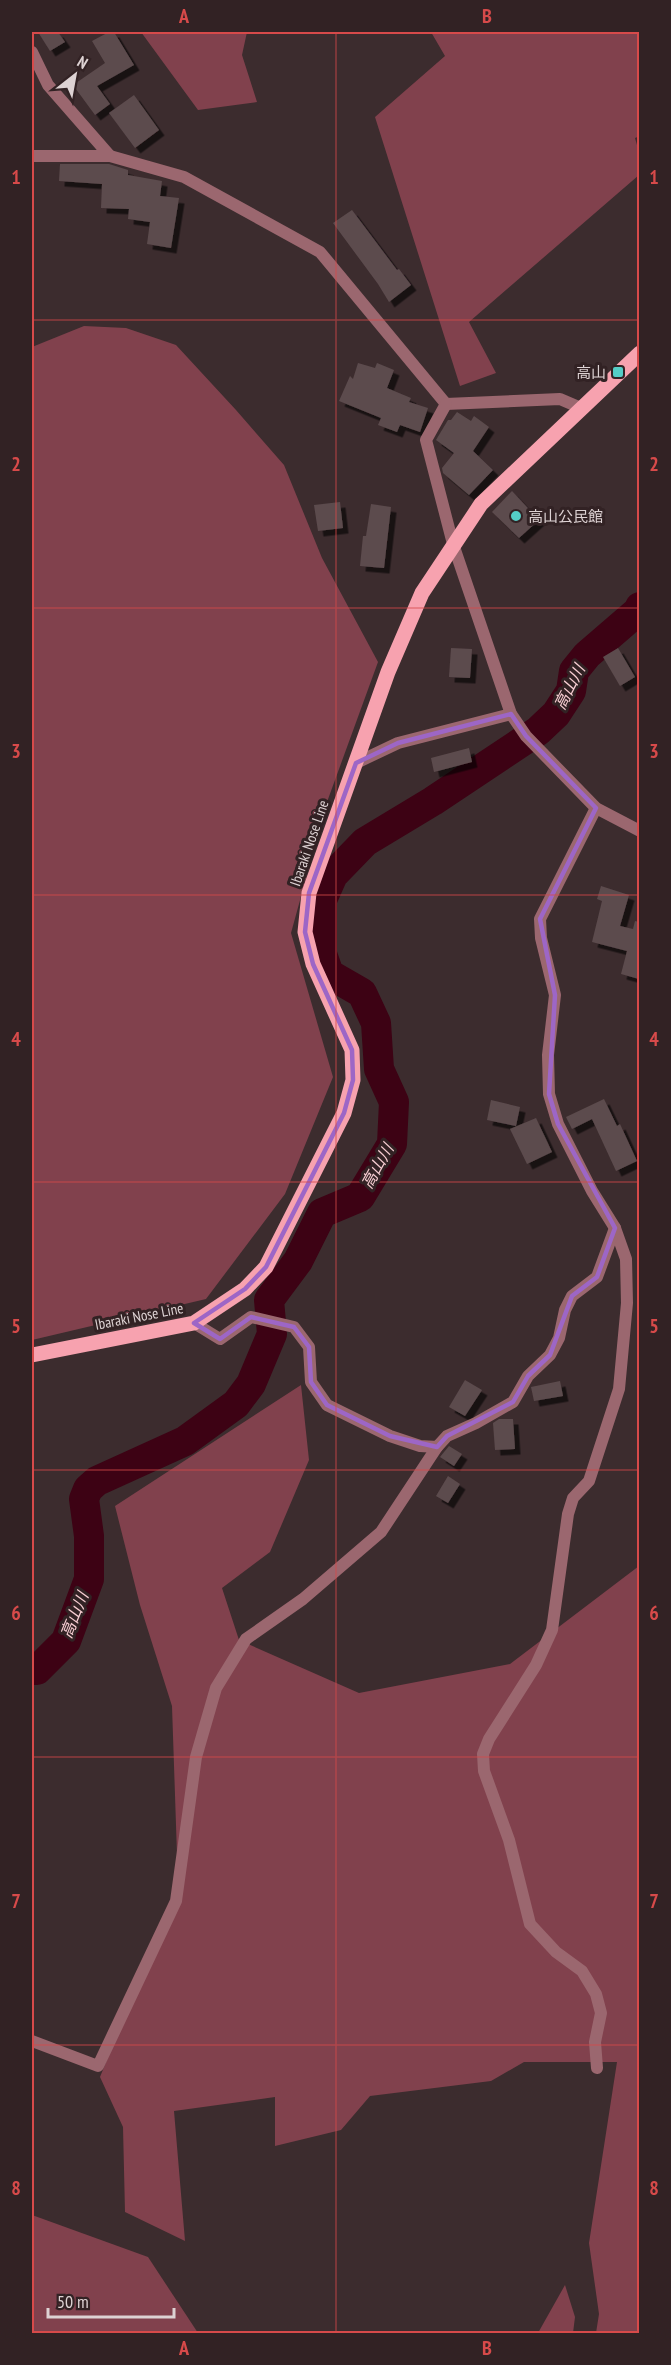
<svg xmlns="http://www.w3.org/2000/svg" width="671" height="2365" font-family="'PT Sans Narrow','Noto Sans JP',sans-serif">
	<style>
		.forest { fill: #81414d }
		.lines { fill: none; stroke-linecap: round; stroke-linejoin: round }
		.river { stroke: #3d0214; stroke-width: 30 }
		.building { fill: #5c4b4d; filter: url(#shadow) }
		.street { stroke: #9b676f; stroke-width: 12 }
		.primary { stroke: #f7a2af; stroke-width: 15 }
		.marked { fill: none; stroke: #9d66c6; stroke-width: 4.5; stroke-linejoin: round }
		.grid { fill: none; stroke: #d74a4a; stroke-width: 1.5; stroke-opacity: 0.55 }
		.poi-dot { fill: #54cdc6; stroke: #322224; stroke-width: 2 }
		.labels { text-anchor: middle; dominant-baseline: central; stroke-width: 6; stroke-linejoin: round; paint-order: stroke }
		.poi-label { font-size: 15px; fill: #ddd2d3; stroke: #322224; text-anchor: end }
		.street-label { font-size: 15px; fill: #ddd2d3; stroke: #322224 }
		.water-label { font-size: 16px; font-style: italic; fill: #f9cfd4; stroke: #322224 }
		.neatline { fill: none; stroke: #d74a4a; stroke-width: 2 }
		.grid-label { font-size: 20px; text-anchor: middle; font-weight: bold; fill: #d74a4a }
	</style>
	<defs>
		<filter id="shadow"><feDropShadow dx="5.5" dy="5.5" stdDeviation="0" flood-color="#0009"/></filter>
	</defs>
	<rect width="100%" height="100%" fill="#3c2c2e"/>
	<g class="forest">
		<path d="M141 32H247L242 55 257 102 198 110Z"/>
		<path d="M431 32H639L640 136 635 138 639 152V175L469 322 496 373 460 386 375 117 445 56Z"/>
		<path d="M84 326 126 328 176 345 236 410 284 465 322 558 378 662 327 802 291 933 333 1077 285 1194 206 1299 32 1340V347Z"/>
		<path d="M301 1385 309 1460 270 1552 222 1588 239 1640 359 1693 510 1664 639 1566V2333H596L599 2314 589 2243 617 2062H524L491 2081 370 2096 341 2130 275 2146V2097L174 2111 185 2241 125 2212 123 2127 100 2077 178 1884 172 1706 140 1605 115 1506Z"/>
		<path d="M32 2215 148 2257 198 2333H32Z"/>
		<path d="M565 2285 575 2317 573 2333H538Z"/>
	</g>
	<g class="lines">
		<path class="river" d="M32 1670H37L66 1641 89 1579V1536L84 1499 88 1489 97 1481 185 1441 236 1404 251 1384 272 1334 269 1300 298 1261 322 1213 360 1197 392 1144 394 1102 379 1069 376 1023 362 993 329 974 322 954V900L333 875 365 842 433 801 538 731 556 714 571 691 574 671 587 655 638 611 640 607"/>
	</g>
	<g class="building">
		<path d="M38 32H58L65 42 50 51Z"/>
		<path d="M109 32H114L134 65 97 86 110 104 95 115 73 85 105 63 92 41Z"/>
		<path d="M134 95 159 130 135 148 109 113Z"/>
		<path d="M60 164H109L128 170V175L162 181 160 196 179 198 171 248 147 244 150 222 128 219 129 209 101 208 102 184 59 181Z"/>
		<path d="M352 210 397 270 399 269 411 285 389 302 378 284 333 223Z"/>
		<path d="M358 363 375 368 377 363 394 370 387 388 411 398 409 402 428 408 420 432 400 425 397 432 378 425 381 418 339 401 350 376 353 379Z"/>
		<path d="M457 412 471 421 474 416 489 427 473 451 493 470 469 495 443 473 442 468 454 453 436 440 448 420H451Z"/>
		<path d="M512 491 539 520 519 538 492 512Z"/>
		<path d="M340 502 343 528 318 531 314 505Z"/>
		<path d="M371 504 391 507 384 568 360 566 363 536H366Z"/>
		<path d="M451 648 472 649 470 678 449 677Z"/>
		<path d="M618 648 635 677 620 686 603 657Z"/>
		<path d="M469 748 472 762 434 772 431 758Z"/>
		<path d="M601 886 629 895 620 926 633 929 635 921 639 922V979L621 974 627 951 592 942 602 901 597 899Z"/>
		<path d="M604 1099 617 1126 620 1124 637 1161 616 1171 592 1119 572 1129 566 1117Z"/>
		<path d="M491 1100 520 1107 516 1126 487 1120Z"/>
		<path d="M536 1118 552 1152 527 1164 510 1129Z"/>
		<path d="M465 1380 482 1390 465 1416 449 1407Z"/>
		<path d="M560 1381 563 1396 534 1401 531 1387Z"/>
		<path d="M499 1419H513L515 1449 495 1450 493 1423Z"/>
		<path d="M449 1446 462 1454 454 1466 440 1457Z"/>
		<path d="M448 1476 460 1484 448 1503 436 1496Z"/>
	</g>
	<g class="lines">
		<g class="street">
			<path d="M32 52 48 85 110 156"/>
			<path d="M32 156H110L184 177 320 252 446 404 560 399 581 408"/>
			<path d="M446 404 426 440 453 544 511 714 526 736 596 808 640 831"/>
			<path d="M356 763 398 743 511 714"/>
			<path d="M596 808 540 919 541 938 555 995 548 1055 549 1094 558 1124 592 1191 615 1228 626 1259 627 1303 619 1389 589 1481 573 1498 568 1514 552 1630 536 1665 489 1739 483 1754 484 1771 509 1840 530 1924 556 1952 582 1971 596 1994 601 2013 595 2042 597 2068"/>
			<path d="M194 1323 220 1339 251 1317 294 1327 309 1347 311 1382 327 1405 390 1436 420 1446 437 1447 447 1436 476 1423 513 1402 528 1376 550 1355 559 1338 565 1310 572 1296 597 1277 615 1228"/>
			<path d="M32 2041 98 2066 176 1901 196 1757 216 1688 246 1639 303 1599 381 1532 437 1447"/>
		</g>
		<path class="primary" d="M32 1355 194 1323 245 1289 266 1267 344 1113 353 1080 352 1050 313 964 305 932 309 893 388 672 422 593 481 504 640 353"/>
	</g>
	<path class="marked" d="M511 714 526 736 596 808 540 919 555 995 549 1094 558 1124 615 1228 597 1277 572 1296 550 1355 528 1376 513 1402 447 1436 437 1447 390 1436 327 1405 311 1382 309 1347 294 1327 251 1317 220 1339 194 1323 245 1289 266 1267 344 1113 353 1080 352 1050 313 964 305 932 309 893 356 763 398 743Z"/>
	<path class="grid" d="M336 32V2334M32 320H640M32 608H640M32 895H640M32 1182H640M32 1470H640M32 1757H640M32 2045H640"/>
	<g class="poi-dot">
		<rect x="612" y="366" width="12" height="12" rx="3"/>
		<circle cx="516" cy="516" r="6"/>
	</g>
	<g class="labels">
		<g class="poi-label">
			<text x="606" y="372">高山</text>
			<text x="528" y="516" text-anchor="start">高山公民館</text>
		</g>
		<g class="street-label">
			<text transform="translate(309 843) rotate(-71)">Ibaraki Nose Line</text>
			<text transform="translate(139 1316) rotate(-11)">Ibaraki Nose Line</text>
		</g>
		<g class="water-label">
			<text transform="translate(569 687) rotate(-63)">高山川</text>
			<text transform="translate(377 1166) rotate(-61)">高山川</text>
			<text transform="translate(74 1615) rotate(-68)">高山川</text>
		</g>
	</g>
	<rect width="671" height="2365" fill="none" stroke="#322224" stroke-width="66"/>
	<g transform="translate(75 75) rotate(31)" stroke="#322224" stroke-width="4.5" paint-order="stroke">
	<path d="M0-4.5L10 22L0 15L-10 22Z" fill="#ddd2d3"/>
	<text y="-9" font-size="16" font-weight="bold" text-anchor="middle" fill="#ddd2d3">N</text>
	</g>
	<path d="M48 2308v9h126v-9" fill="none" stroke="#ddd2d3" stroke-width="3"/>
	<text x="57" y="2308" font-size="18" fill="#ddd2d3" stroke="#322224" stroke-width="4.5" paint-order="stroke">50 m</text>
	<rect x="33" y="33" width="605" height="2299" class="neatline"/>
	<g class="grid-label">
		<text x="184" y="23">A</text>
		<text x="487" y="23">B</text>
		<text x="16" y="184">1</text>
		<text x="654" y="184">1</text>
		<text x="16" y="471">2</text>
		<text x="654" y="471">2</text>
		<text x="16" y="758">3</text>
		<text x="654" y="758">3</text>
		<text x="16" y="1046">4</text>
		<text x="654" y="1046">4</text>
		<text x="16" y="1333">5</text>
		<text x="654" y="1333">5</text>
		<text x="16" y="1620">6</text>
		<text x="654" y="1620">6</text>
		<text x="16" y="1908">7</text>
		<text x="654" y="1908">7</text>
		<text x="16" y="2195">8</text>
		<text x="654" y="2195">8</text>
		<text x="184" y="2355">A</text>
		<text x="487" y="2355">B</text>
	</g>
</svg>
